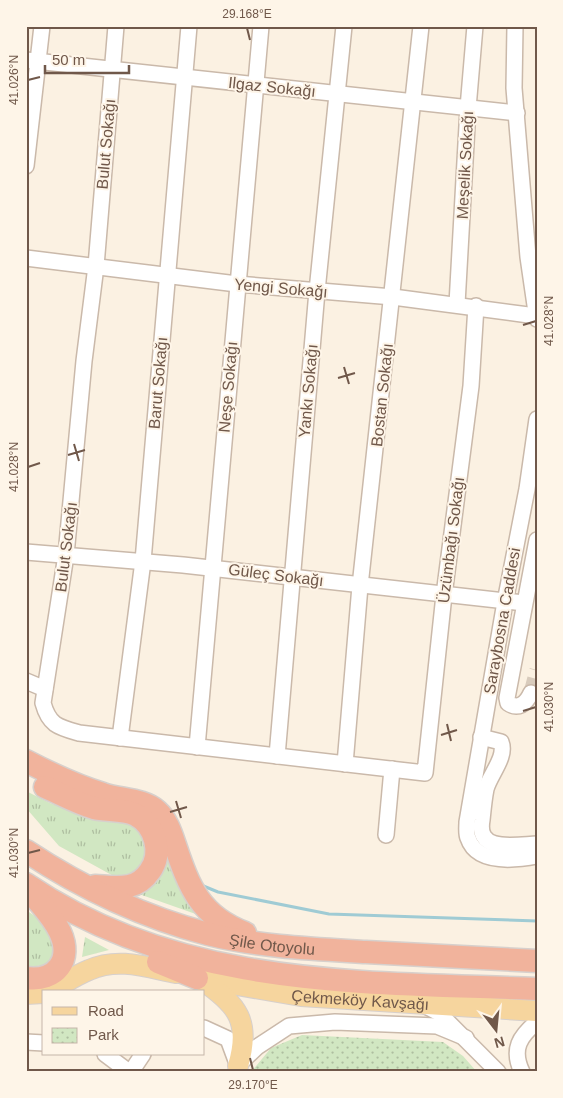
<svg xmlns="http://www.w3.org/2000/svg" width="563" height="1098" font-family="Arial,sans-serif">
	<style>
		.grass { fill: url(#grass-tufts) }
		.park { fill: url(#park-dots) }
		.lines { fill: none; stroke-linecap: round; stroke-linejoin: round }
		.stream { stroke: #9fcbd4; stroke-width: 3 }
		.minor-tunnel { stroke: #d8cbbc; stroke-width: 15; stroke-dasharray: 15 8; stroke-linecap: butt }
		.minor-casing { stroke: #cab9aa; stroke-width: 18 }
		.major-casing { stroke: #d7d0cc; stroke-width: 22 }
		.highway-casing { stroke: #d7d0cc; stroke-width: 25 }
		.minor { stroke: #fff; stroke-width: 15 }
		.major { stroke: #f6d59e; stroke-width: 20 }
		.highway { stroke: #f1b39c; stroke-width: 22 }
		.ticks { fill: none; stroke: #70584a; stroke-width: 2 }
		.labels { text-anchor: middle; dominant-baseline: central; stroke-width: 4; stroke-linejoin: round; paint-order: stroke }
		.street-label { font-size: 16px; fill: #70584a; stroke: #fef5e8 }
		.neatline { fill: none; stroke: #70584a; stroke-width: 2 }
		.ticks-label { font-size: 12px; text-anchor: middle; fill: #70584a }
	</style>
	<defs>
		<pattern id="grass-tufts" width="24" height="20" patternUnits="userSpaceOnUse" patternTransform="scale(1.25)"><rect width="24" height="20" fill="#d1e7c2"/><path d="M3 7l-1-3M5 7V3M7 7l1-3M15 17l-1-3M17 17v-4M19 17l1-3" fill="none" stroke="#aebea0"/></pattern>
		<pattern id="park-dots" width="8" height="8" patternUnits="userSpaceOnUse" patternTransform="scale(1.25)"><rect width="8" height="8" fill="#d1e7c2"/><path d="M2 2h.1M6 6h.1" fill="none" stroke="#aebea0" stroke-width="1.8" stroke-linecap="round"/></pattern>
	</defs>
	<rect width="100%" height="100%" fill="#fbf1e2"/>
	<g class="grass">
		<path d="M26 791 52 804 131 824 141 830 148 840 141 873 117 878 59 846 26 808Z"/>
		<path d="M171 853 207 918 136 893C158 882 162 876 171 853Z"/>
		<path d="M26 910 45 923 58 948 47 965 26 967Z"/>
		<path d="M85 937 109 950 82 957Z"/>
	</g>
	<path class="park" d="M302 1035 443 1042 463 1056 477 1072H251L271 1048Z"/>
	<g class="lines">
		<path class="stream" d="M201 885 218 892 329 914 537 921"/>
		<path class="minor-tunnel" d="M531 693 537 670"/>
		<g class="minor-casing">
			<g id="minor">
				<path d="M116 26 96 266 84 361 66 555 43 703C49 725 58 727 79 733L425 773 444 595 471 386 476 306"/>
				<path d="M515 26 514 88 528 257 537 319"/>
				<path d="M26 60 517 113"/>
				<path d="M26 166 42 26"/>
				<path d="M26 258 237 284 393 297 536 316"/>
				<path d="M457 304 468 108 475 26"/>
				<path d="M537 419 527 489 505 602 467 822C467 827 466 834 468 838 477 865 516 860 537 856"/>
				<path d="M26 552 183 565 524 603"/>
				<path d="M26 681 45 689"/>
				<path d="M531 693C526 704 518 710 508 703L507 698 537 540"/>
				<path d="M481 737 501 742C507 757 490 774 486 789 484 799 483 810 482 820 476 853 514 845 537 844"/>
				<path d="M120 738 143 561 189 26"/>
				<path d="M197 747 261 26"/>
				<path d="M277 756 317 291 344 26"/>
				<path d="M345 764 360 586 421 26"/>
				<path d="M386 835 392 769"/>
				<path d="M424 1005 439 1013 498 1072"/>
				<path d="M204 1028 228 1039 238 1066"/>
				<path d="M26 1042 44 1043"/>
				<path d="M105 1054 129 1072"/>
				<path d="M238 1065 257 1047 289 1026 335 1022 437 1026 466 1038"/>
				<path d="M131 1072 143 1054"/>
				<path d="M522 1072C511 1049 520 1036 537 1022"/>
			</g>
		</g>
		<g class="major-casing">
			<g id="major">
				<path id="s1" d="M197 978 301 996 537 1011"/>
				<path d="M203 981C238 1005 251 1022 238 1066"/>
				<path d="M48 992C62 985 74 976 89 970 118 957 146 967 176 973"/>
				<path d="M26 994 44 993"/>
			</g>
		</g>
		<g class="highway-casing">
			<g id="highway">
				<path d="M26 761C51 774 77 786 103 794 120 800 144 799 157 811 167 820 171 833 175 845 189 887 200 916 245 933"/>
				<path d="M45 787C61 794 77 803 94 808 107 811 125 809 136 815 155 825 163 853 150 871 136 892 116 887 95 886"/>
				<path id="s2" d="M26 851C82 888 143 917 208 934 260 947 314 949 366 952 423 955 480 958 537 961"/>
				<path d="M26 884C179 988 360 982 537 989"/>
				<path d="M158 962 197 978"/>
				<path d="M26 978C56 982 73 960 60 932 53 917 40 904 30 891"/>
			</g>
		</g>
		<use href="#minor" class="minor"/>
		<use href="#major" class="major"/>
		<use href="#highway" class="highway"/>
	</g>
	<path class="ticks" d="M247 28 250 40M28 80 40 77M523 325 536 321M344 367 349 384M338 378 355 373M74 444 79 461M68 455 85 450M28 467 40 463M523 711 536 707M447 724 451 741M441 735 457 730M176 801 181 818M170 812 187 807M28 853 40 850M250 1058 253 1070"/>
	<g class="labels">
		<g class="street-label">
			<text transform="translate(272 87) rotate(6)">Ilgaz Sokağı</text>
			<text transform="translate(106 144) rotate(-85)">Bulut Sokağı</text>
			<text transform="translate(465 165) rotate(-87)">Meşelik Sokağı</text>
			<text transform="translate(281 288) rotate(5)">Yengi Sokağı</text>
			<text transform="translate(158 383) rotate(-85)">Barut Sokağı</text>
			<text transform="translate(228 387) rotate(-85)">Neşe Sokağı</text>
			<text transform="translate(308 391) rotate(-85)">Yankı Sokağı</text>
			<text transform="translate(382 395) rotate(-84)">Bostan Sokağı</text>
			<text transform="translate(451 540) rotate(-83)">Üzümbağı Sokağı</text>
			<text transform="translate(66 547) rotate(-83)">Bulut Sokağı</text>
			<text transform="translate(276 575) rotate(7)">Güleç Sokağı</text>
			<text transform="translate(502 621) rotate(-80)">Saraybosna Caddesi</text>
			<text stroke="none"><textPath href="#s2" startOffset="266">Şile Otoyolu</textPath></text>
			<text stroke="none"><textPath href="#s1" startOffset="165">Çekmeköy Kavşağı</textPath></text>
		</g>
	</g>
	<rect width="563" height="1098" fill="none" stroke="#fef5e8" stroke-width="55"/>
	<rect x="42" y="990" width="162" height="65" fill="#fef5e8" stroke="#c5b6a9"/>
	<rect x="52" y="1007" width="25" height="8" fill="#f6d59e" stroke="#c5b6a9"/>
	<text x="88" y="1016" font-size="15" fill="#70584a">Road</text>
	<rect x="52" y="1028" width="25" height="15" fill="url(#park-dots)" stroke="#c5b6a9"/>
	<text x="88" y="1040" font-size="15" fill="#70584a">Park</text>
	<g transform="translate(496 1030) rotate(164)" stroke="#fef5e8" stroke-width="4" paint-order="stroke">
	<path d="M0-4L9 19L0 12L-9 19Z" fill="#70584a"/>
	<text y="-8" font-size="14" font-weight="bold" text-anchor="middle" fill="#70584a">N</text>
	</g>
	<path d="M45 65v8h84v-8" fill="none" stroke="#70584a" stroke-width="2.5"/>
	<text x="52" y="65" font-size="15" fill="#70584a" stroke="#fef5e8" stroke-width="4" paint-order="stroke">50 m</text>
	<rect x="28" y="28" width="508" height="1042" class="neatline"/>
	<g class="ticks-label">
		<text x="247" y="18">29.168°E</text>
		<text transform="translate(14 80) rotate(-90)" y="4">41.026°N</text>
		<text transform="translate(549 321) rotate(-90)" y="4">41.028°N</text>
		<text transform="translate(14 467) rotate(-90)" y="4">41.028°N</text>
		<text transform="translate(549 707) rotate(-90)" y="4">41.030°N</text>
		<text transform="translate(14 853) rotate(-90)" y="4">41.030°N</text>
		<text x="253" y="1089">29.170°E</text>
	</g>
</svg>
